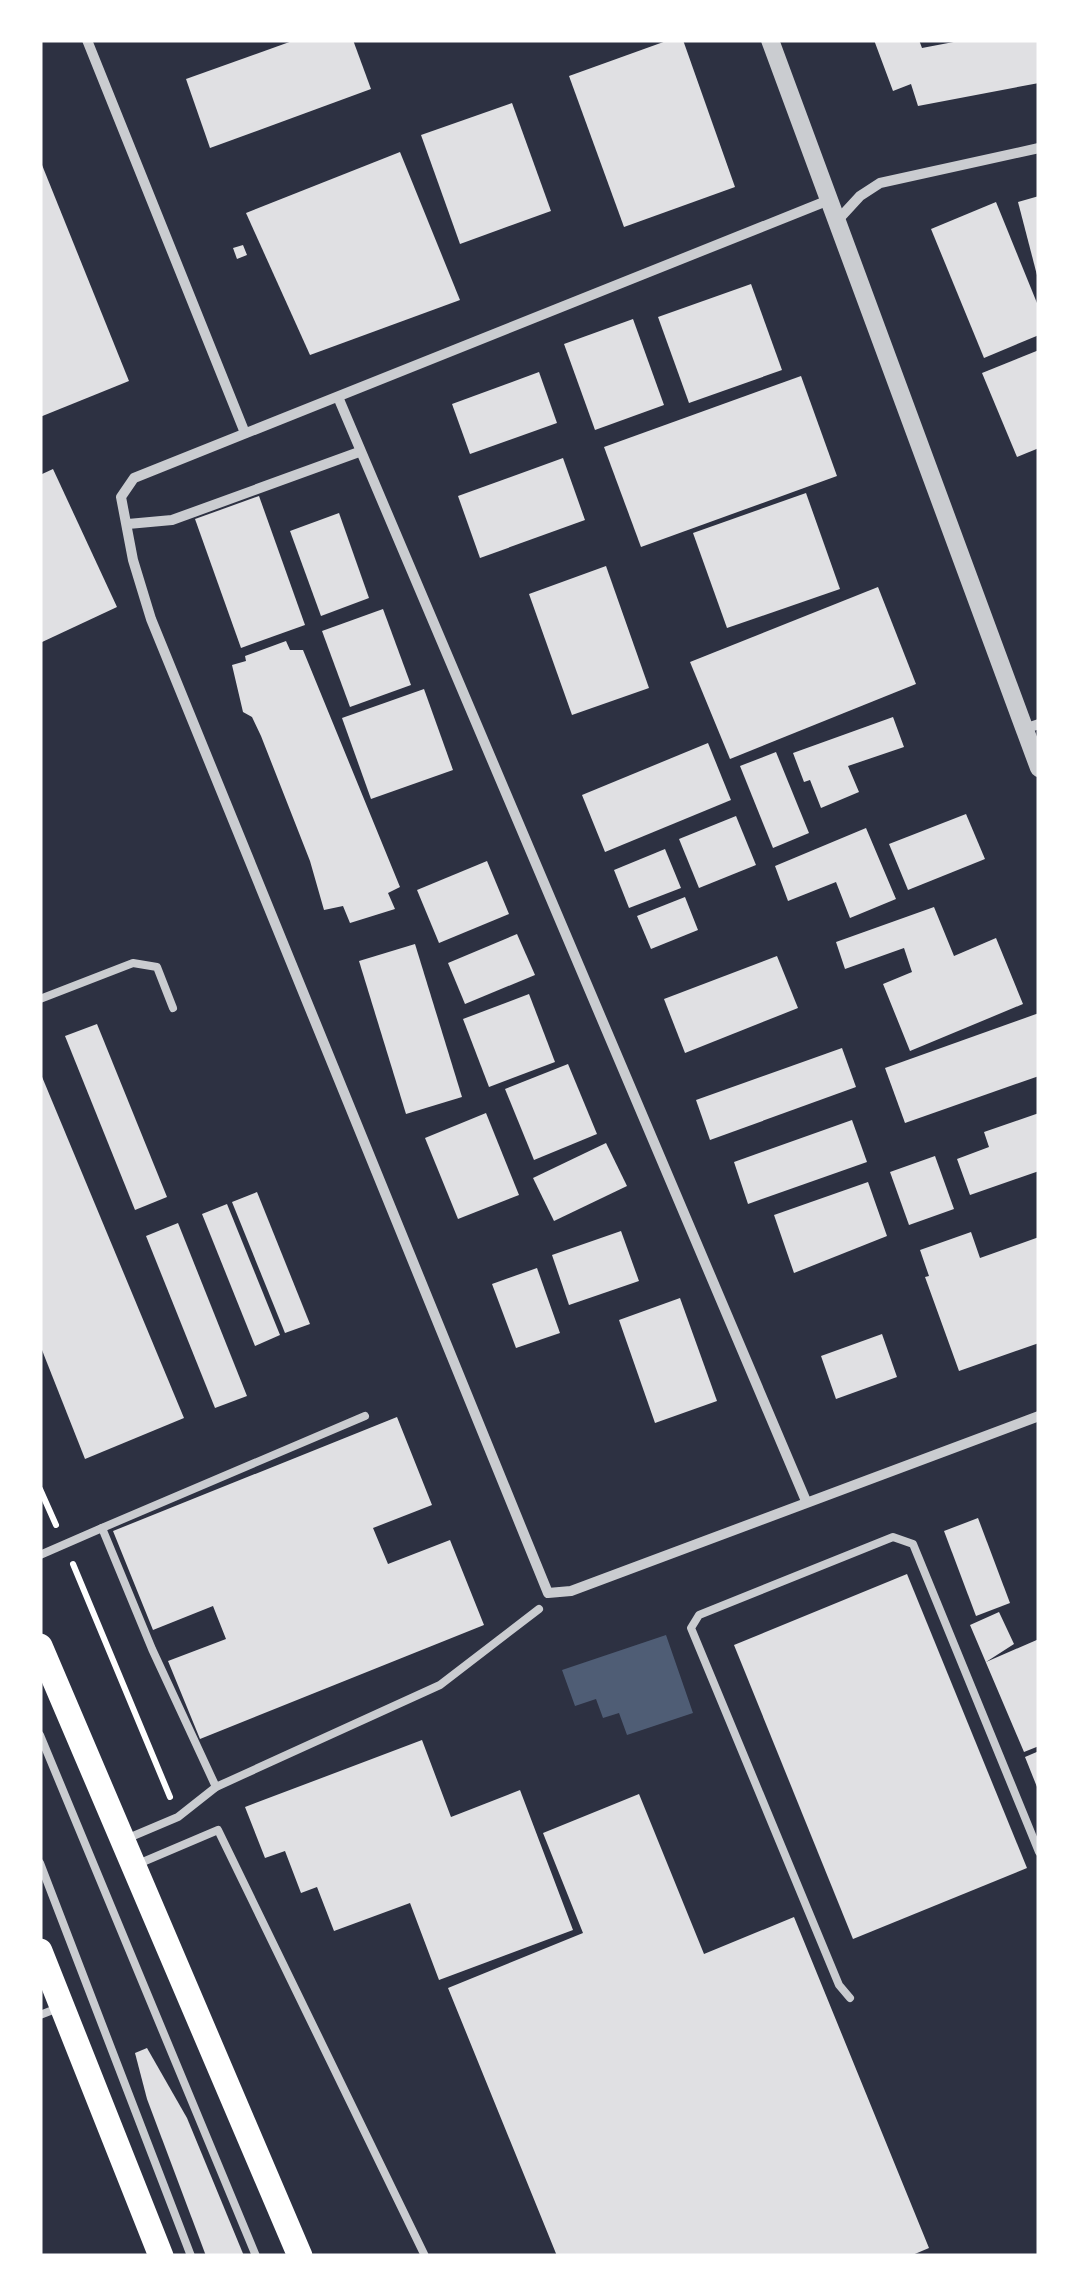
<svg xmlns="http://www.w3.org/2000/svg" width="1079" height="2296" font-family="'PT Serif',serif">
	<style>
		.water { fill: #4f5d75 }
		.building { fill: #e0e0e3 }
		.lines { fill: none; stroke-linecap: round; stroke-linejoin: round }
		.path { stroke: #fff; stroke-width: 6 }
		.service { stroke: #caccd0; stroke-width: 8 }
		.minor { stroke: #caccd0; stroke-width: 10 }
		.tertiary { stroke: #caccd0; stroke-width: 18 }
		.primary { stroke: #fff; stroke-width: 25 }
	</style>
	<rect width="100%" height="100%" fill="#2d3142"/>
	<path class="water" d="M666 1635 693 1713 627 1735 619 1713 603 1718 596 1699 575 1706 562 1670Z"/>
	<g class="building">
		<path d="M295 40H353L371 89 210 148 186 79Z"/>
		<path d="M669 40H683L735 187 624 227 569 76Z"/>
		<path d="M874 40H919L922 48 964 40H1039V83L918 106 911 84 893 91Z"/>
		<path d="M512 103 551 211 460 244 421 135Z"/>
		<path d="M400 152 460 300 310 355 246 213Z"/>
		<path d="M40 160 129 381 40 417Z"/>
		<path d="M1039 196V279H1038L1018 202Z"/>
		<path d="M996 202 1039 308V335L984 358 931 229Z"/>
		<path d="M243 245 247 255 237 259 233 248Z"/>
		<path d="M751 284 782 370 689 403 658 317Z"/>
		<path d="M633 319 664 405 595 430 564 344Z"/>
		<path d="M1039 350V448L1017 457 982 373Z"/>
		<path d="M539 372 557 423 470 454 452 404Z"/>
		<path d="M801 376 837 476 641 547 604 447Z"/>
		<path d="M563 458 585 520 480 558 458 496Z"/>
		<path d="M53 469 117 607 40 643V475Z"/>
		<path d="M806 493 840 589 727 628 693 533Z"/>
		<path d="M259 496 305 625 241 648 195 519Z"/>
		<path d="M339 513 369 598 321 616 290 531Z"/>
		<path d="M606 566 649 688 572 715 529 594Z"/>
		<path d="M878 587 916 684 730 759 690 662Z"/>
		<path d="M383 609 411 685 350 707 322 631Z"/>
		<path d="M286 641 290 650H303L400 887 388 893 395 909 350 923 343 906 324 910 310 861 261 736 252 717 243 712 232 665 246 661 245 656Z"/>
		<path d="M424 689 453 770 371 799 342 718Z"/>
		<path d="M893 717 904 747 848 766 859 792 821 808 810 780 804 782 793 753Z"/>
		<path d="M708 743 731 800 605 852 582 795Z"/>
		<path d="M776 752 809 833 773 848 740 766Z"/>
		<path d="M966 814 985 859 908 890 889 844Z"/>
		<path d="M736 816 756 865 699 888 679 839Z"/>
		<path d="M866 828 896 899 850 918 836 882 788 901 775 866Z"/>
		<path d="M665 849 681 888 629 908 614 870Z"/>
		<path d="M487 861 509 914 439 943 417 890Z"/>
		<path d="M685 897 698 930 651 949 637 916Z"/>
		<path d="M934 907 954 956 996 938 1023 1004 910 1051 883 984 912 972 904 948 845 969 836 942Z"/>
		<path d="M517 934 535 975 465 1004 448 963Z"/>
		<path d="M415 944 462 1097 406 1114 359 961Z"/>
		<path d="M777 956 798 1008 685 1053 664 999Z"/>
		<path d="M529 994 555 1062 489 1087 463 1019Z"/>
		<path d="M1039 1013V1076L905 1123 885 1068Z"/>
		<path d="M97 1024 167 1197 135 1210 65 1036Z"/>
		<path d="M842 1048 856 1087 710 1140 696 1100Z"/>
		<path d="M568 1064 597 1134 534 1160 505 1089Z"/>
		<path d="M40 1072 184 1418 85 1459 40 1345Z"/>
		<path d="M486 1113 519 1195 458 1219 425 1138Z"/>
		<path d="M1039 1113V1171L970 1195 957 1159 989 1147 984 1132Z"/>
		<path d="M852 1120 867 1162 748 1204 734 1162Z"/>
		<path d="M606 1143 627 1186 554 1221 533 1178Z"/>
		<path d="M935 1156 954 1209 909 1225 890 1172Z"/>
		<path d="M868 1182 887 1236 794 1273 774 1215Z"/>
		<path d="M257 1192 310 1324 285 1333 232 1202Z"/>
		<path d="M227 1204 280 1335 255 1346 202 1214Z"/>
		<path d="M178 1223 247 1396 215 1408 146 1236Z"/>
		<path d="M621 1231 639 1281 569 1305 552 1255Z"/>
		<path d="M971 1232 980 1258 1039 1237V1343L959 1371 925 1277 929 1276 920 1250Z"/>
		<path d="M537 1268 560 1333 516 1348 492 1284Z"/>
		<path d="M680 1298 717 1401 655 1423 619 1320Z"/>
		<path d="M882 1334 897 1377 836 1399 821 1356Z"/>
		<path d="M397 1417 432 1505 373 1528 388 1564 450 1540 484 1625 200 1739 168 1661 226 1639 213 1606 153 1630 113 1531Z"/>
		<path d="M978 1518 1010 1603 976 1616 944 1531Z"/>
		<path d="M907 1574 1027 1868 853 1939 734 1645Z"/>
		<path d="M999 1612 1014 1644 986 1662 1039 1639V1746L1024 1752 970 1625Z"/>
		<path d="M422 1740 451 1817 520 1790 573 1930 439 1980 410 1903 334 1931 317 1887 301 1893 285 1851 265 1858 245 1807Z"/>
		<path d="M1039 1751V1792L1025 1757Z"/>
		<path d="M639 1794 704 1954 794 1917 929 2248 910 2256H557L448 1988 583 1933 543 1833Z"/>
		<path d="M147 2048 187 2118 244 2256H206L147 2099 135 2053Z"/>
	</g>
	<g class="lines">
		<g class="path">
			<path d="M40 1489 56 1525"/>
			<path d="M73 1564 170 1797"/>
		</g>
		<g class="service">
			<path d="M40 999 133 963 157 967 173 1008"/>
			<path d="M102 1528 365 1416"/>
			<path d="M40 1555 102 1528 152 1649 216 1787"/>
			<path d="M40 1735 256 2256"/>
			<path d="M126 1839 178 1817 216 1787 440 1685 539 1609"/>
			<path d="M40 1863 191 2256"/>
			<path d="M138 1864 218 1830 425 2256"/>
			<path d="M850 1998 839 1985 691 1628 699 1615 893 1537 913 1544 1039 1852"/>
			<path d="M40 2015 58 2008"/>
		</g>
		<g class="minor">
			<path d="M87 40 245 433"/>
			<path d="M829 200 134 478 121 497 133 560 151 619 548 1593 571 1591 1039 1416"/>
			<path d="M837 221 860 196 880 183 1039 148"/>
			<path d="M338 397 806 1501"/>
			<path d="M128 524 172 520 359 452"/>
			<path d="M1024 729 1039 724"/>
		</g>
		<path class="tertiary" d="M770 40 1039 768"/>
		<g class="primary">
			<path d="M40 1646 300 2256"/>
			<path d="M40 1951 161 2256"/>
		</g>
	</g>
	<rect width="1079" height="2296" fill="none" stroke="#ffffff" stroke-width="85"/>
</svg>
